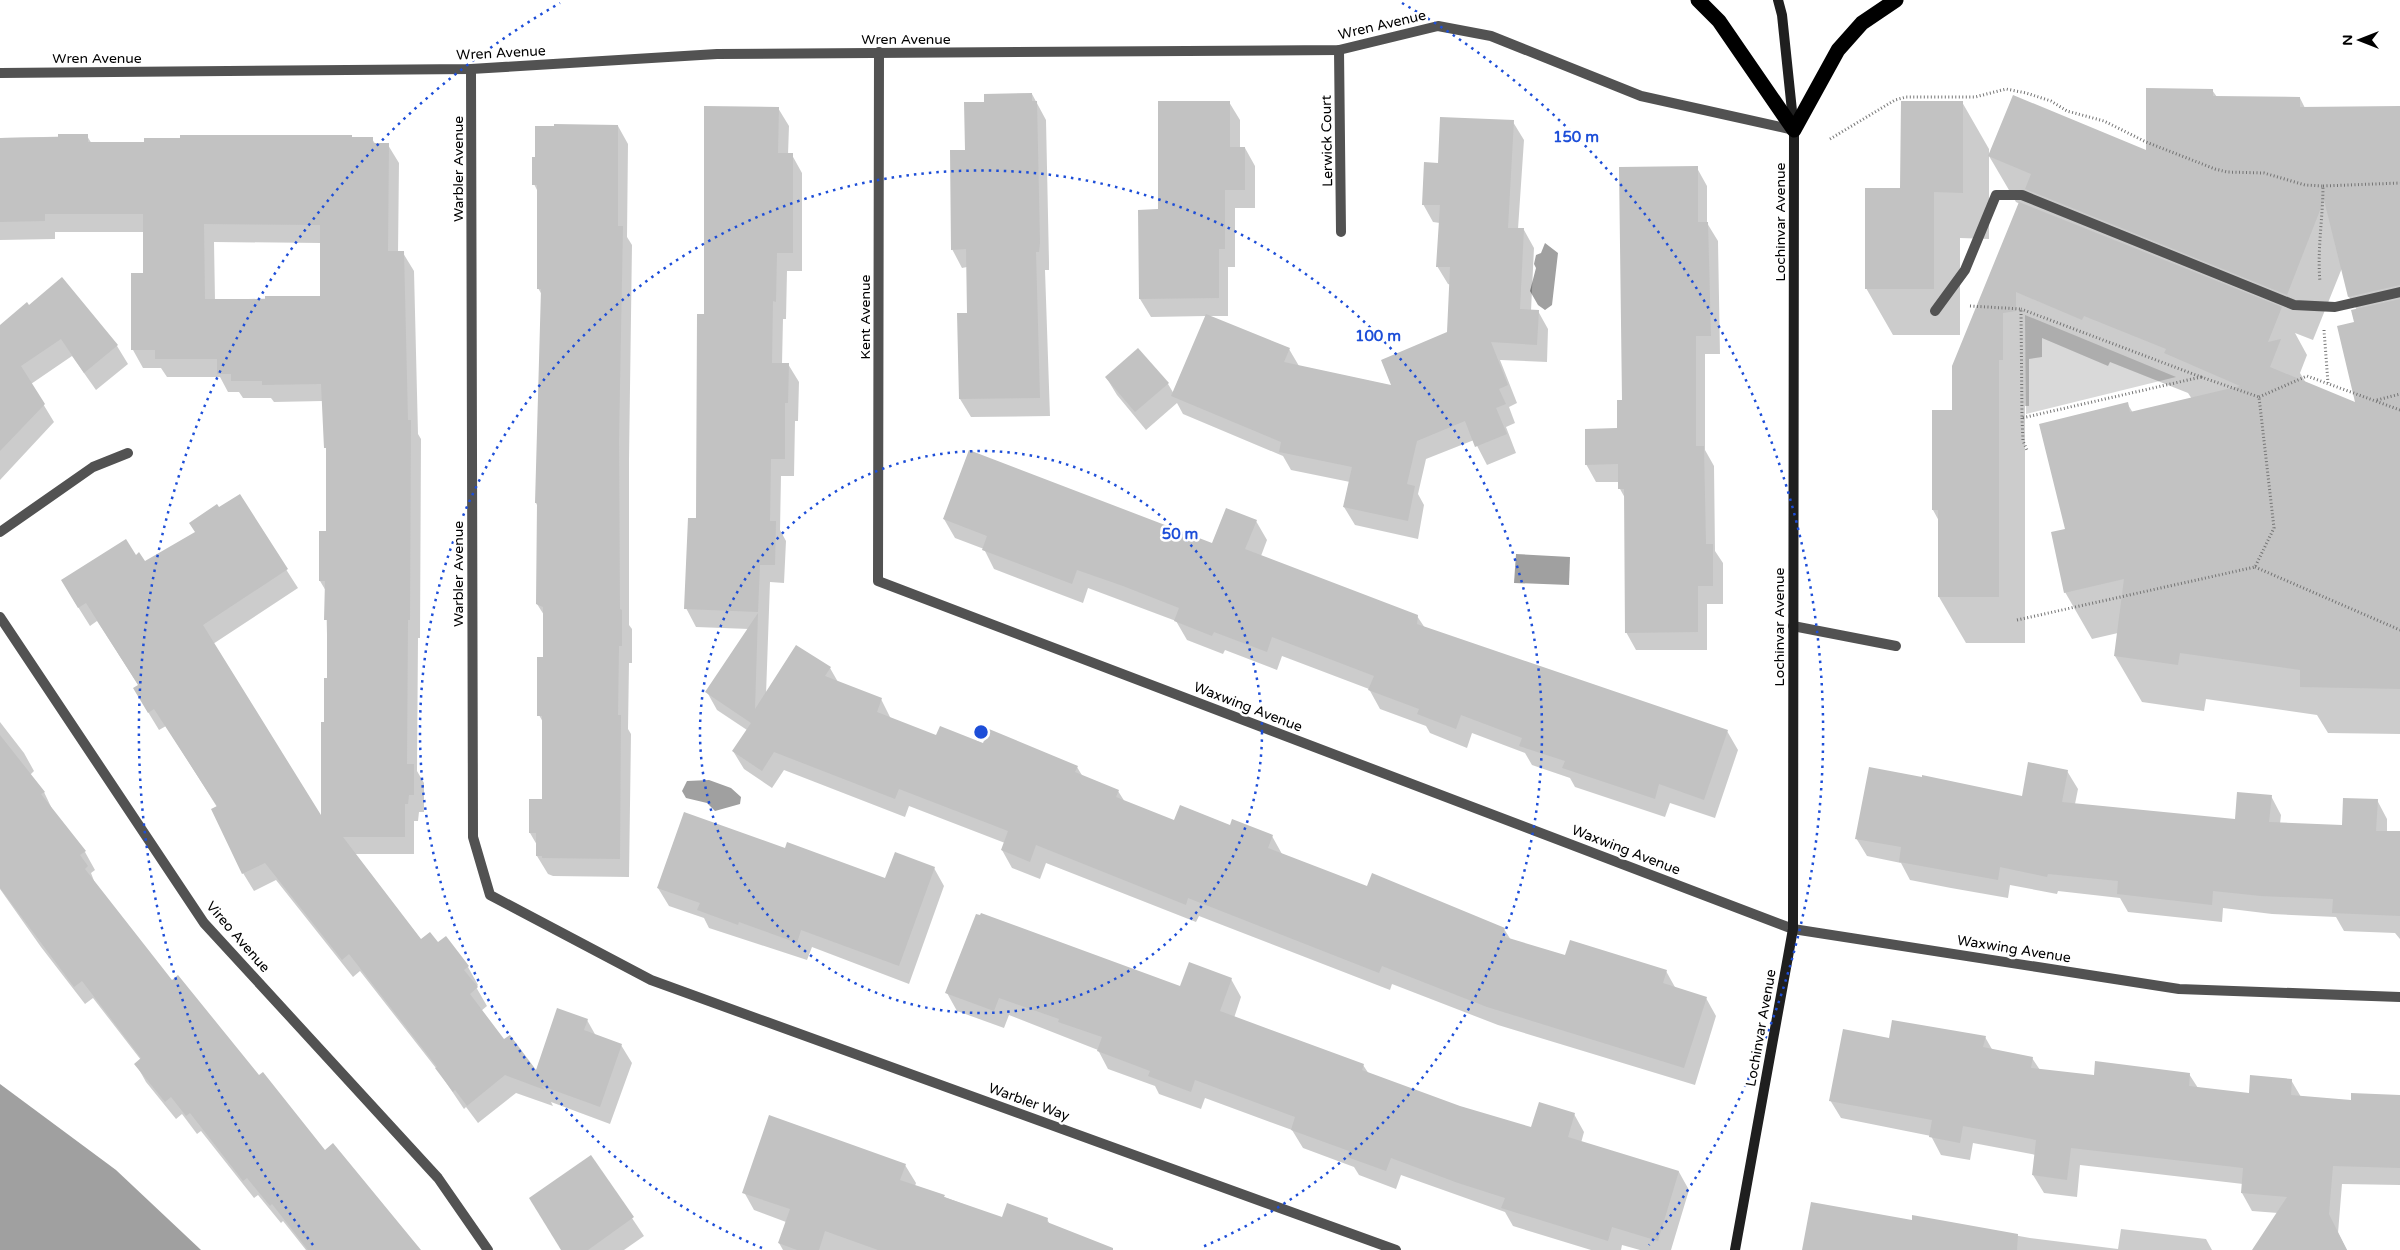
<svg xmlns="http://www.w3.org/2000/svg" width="2400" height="1250" font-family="'Varela Round',sans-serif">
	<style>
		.green { fill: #d9d9d9 }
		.water { fill: #a0a0a0 }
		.shadow { fill: #0003; fill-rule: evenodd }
		.building { fill: #c2c2c2; fill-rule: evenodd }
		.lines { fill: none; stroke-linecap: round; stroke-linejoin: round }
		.path { stroke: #747474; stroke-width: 3; stroke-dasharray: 1 2.5; stroke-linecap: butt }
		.lane { stroke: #525252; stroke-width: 10 }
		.street { stroke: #525252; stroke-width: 10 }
		.secondary { stroke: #1f1f1f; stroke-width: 10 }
		.highway { stroke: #000; stroke-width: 15 }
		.ring { fill: none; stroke: #1d4ed8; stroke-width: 2.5; stroke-dasharray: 2.5 5 }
		.labels { text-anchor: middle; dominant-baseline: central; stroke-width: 5; stroke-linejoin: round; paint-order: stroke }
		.street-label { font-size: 14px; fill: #000; stroke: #fff }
		.centre { fill: #1d4ed8; stroke: #fff; stroke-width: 2.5 }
		.ring-label { font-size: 15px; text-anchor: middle; font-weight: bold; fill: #1d4ed8; stroke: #fff; stroke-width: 5; stroke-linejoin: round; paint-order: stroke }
	</style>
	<rect width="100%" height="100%" fill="#fff"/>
	<path class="green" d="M2025 315 2176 377 2026 414Z"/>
	<g class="water">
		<path d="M1545 243 1558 253 1552 305 1545 310 1538 305 1530 291 1536 268 1534 264 1536 255 1541 253Z"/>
		<path d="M1516 554 1570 557 1569 585 1514 583Z"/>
		<path d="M709 780 731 788 741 797 740 804 715 811 707 803 686 798 682 791 687 781Z"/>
		<path d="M0 1084 116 1170 201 1250H0Z"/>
	</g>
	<g class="shadow">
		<path d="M2212 90 2217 97 2300 98 2305 108 2400 107V734L2328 733 2317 715 2206 699 2204 711 2142 702 2115 656 2118 633 2092 639 2065 592 2066 529 2127 403 2133 413 2192 399 2188 393 2110 362 2108 366 2042 338V357L2029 359V406H2025V643H1966L1939 597V521L1933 510V412H1953L2020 204 2016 202 1989 156 2148 152ZM2342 268 2349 297 2357 310V404L2306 383 2300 373 2307 355 2295 333 2313 340Z"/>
		<path d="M1032 94 1046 120 1049 262V270H1045L1050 416 971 417 960 399 958 315 969 314 967 267 962 268 952 249 966 151 986 103Z"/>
		<path d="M1229 102 1240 120V148H1245L1255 166V208H1235V267H1228V316H1208L1289 349 1299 366 1393 386 1448 333 1451 285 1448 284 1437 266 1440 223 1433 222 1423 204 1439 164 1513 122 1524 140 1518 229 1524 230 1534 248 1531 311H1538L1548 329 1547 362 1500 360 1517 403 1509 407 1515 423 1506 427 1516 453 1487 465 1474 440 1426 459 1418 494 1424 505 1418 539 1355 525 1344 507 1350 482 1291 470 1283 456 1183 414 1177 403 1146 430 1117 395 1106 377 1168 384 1174 394 1206 316 1151 317 1140 299 1159 211Z"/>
		<path d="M1962 102 1989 149V239L1960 238V335H1893L1866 288 1901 189Z"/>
		<path d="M778 108 789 126 788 155H792L802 173V271H787L786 319H783L782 364H788L799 382 798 421H795L794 476H781L780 530 786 541 784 583 770 582 766 695 830 668 838 682 881 699 891 719 937 737 984 744 1077 767 1083 777 1118 791 1125 802 1175 822 1231 826 1272 836 1282 854 1368 888 1504 929 1511 940 1566 957 1666 971 1676 989 1706 998 1716 1016 1695 1085 1498 1025 1392 984 1390 990 1199 916 1196 922 1046 863 1040 879 1012 868 1002 850 1005 843 909 806 905 817 784 770 772 788 744 769 733 751 747 730 717 710 707 692 749 629 696 627 686 608 697 519 705 315Z"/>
		<path d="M618 126 628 144 627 237 632 245 629 460V625L632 629V663H629L628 729 631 734 629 877 553 876 548 874 537 856V845L530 833 543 800 544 724 539 715 544 658V615L537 604 538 507 536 503 542 295 538 288V192L534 184Z"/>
		<path d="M87 136 92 144 372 139 376 145H388L399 163 398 253H403L414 271 418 434 421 439 420 638H418L417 771 424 783V812H419L418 821H414V854H355L421 940 437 944 446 938 468 967 478 985 476 987 487 1006 481 1011 504 1041 536 1072 587 1020 596 1036 621 1045 632 1063 610 1124 551 1102 553 1106 516 1093 478 1123 466 1107 464 1109 439 1072 360 971 353 977 276 880 254 891 243 873 217 807 166 726 159 730 145 707 139 686 97 621 90 626 73 599 135 556 145 563 196 533 219 509 239 496 298 588 213 644 322 819 328 679 326 591 320 581 321 532H327V451L323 401 274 402 271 398H243L239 392H228L220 377H167L161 368H143L133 350 144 274V232H55V239L0 240V138ZM214 242 321 243 322 297 215 300Z"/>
		<path d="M1697 168 1707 186V223L1718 241 1720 354H1705V450L1714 466 1715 551 1723 563V604H1707V650H1636L1626 632 1625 498 1620 489 1619 482H1596L1586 464 1618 430 1624 402Z"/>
		<path d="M61 279 117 346 128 364 96 390 72 356 31 384 54 422 0 480V326L29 306Z"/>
		<path d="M944 519 1213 545 1256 521 1267 540 1261 556 1417 616 1425 628 1727 731 1738 750 1715 818 1670 803 1665 817 1575 787 1570 778 1532 765 1525 753 1472 733 1467 748 1430 733 1426 726 1380 709 1369 689 1282 656 1277 670 1225 650 1223 654 1187 640 1176 621 1088 588 1083 603 994 569 984 549 955 538Z"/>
		<path d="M0 722 24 753 34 771 30 775 44 792 53 811 85 852 95 870 91 873 96 886 172 982 324 1151 420 1250H306L283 1221 281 1223 258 1195 254 1198 201 1131 197 1134 182 1114 176 1119 146 1082 136 1064 141 1060 93 998 85 1004 41 947 0 889Z"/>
		<path d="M2067 771 2078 789 2075 804 2236 820 2271 796 2281 815 2280 824 2343 826 2377 800 2387 819V832L2400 833V939L2395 933 2344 931 2336 917 2272 914 2223 908 2222 922 2128 912 2120 898 2058 891 2057 894 2010 885 2008 898 1951 888 1910 880 1901 863 1867 856 1856 838 2023 797Z"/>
		<path d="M786 850 886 880 934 868 944 886 909 984 812 947 807 960 709 928 704 918 669 906 658 888Z"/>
		<path d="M1231 979 1241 997 1234 1018 1363 1065 1369 1074 1460 1108 1531 1129 1574 1114 1584 1132 1581 1143 1679 1172 1689 1190 1671 1250H1640L1622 1245 1621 1250H1591L1513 1226 1505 1212 1401 1175 1396 1189 1359 1175 1354 1167 1303 1148 1292 1130 1205 1098 1201 1109 1159 1094 1155 1086 1108 1069 1098 1050 1009 1015 1004 1028 957 1011 947 993 1181 988Z"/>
		<path d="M1985 1037 1993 1051 2032 1058 2040 1070 2095 1077 2189 1074 2198 1088 2250 1094 2291 1080 2301 1097 2352 1101 2400 1096V1185L2342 1184 2338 1233 2347 1250H2253L2278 1213 2252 1211 2242 1193 2243 1184 2080 1165 2077 1197 2044 1193 2033 1175 2036 1155 1973 1143 1970 1160 1941 1155 1931 1136 1841 1118 1830 1100 1890 1039Z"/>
		<path d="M591 1157 644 1236 624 1250H565Z"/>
		<path d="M905 1165 916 1183 915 1186 1003 1219H1047L1050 1225 1100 1250H783L779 1243 786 1222 754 1210 744 1192Z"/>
		<path d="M1913 1217 2030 1238 2118 1249 2121 1229 2206 1239 2212 1250H1804L1913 1221Z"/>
	</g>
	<g class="building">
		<path d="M2146 88 2213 89V96L2300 97V107L2400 106V285L2348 297 2324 200 2287 295 2025 189 2031 174 1988 156 2013 95 2146 150Z"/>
		<path d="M1032 93V101H1037L1040 243 1039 252H1036L1040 398 959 399 957 313H967L966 249 951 250 950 150H965L964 102H984V94Z"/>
		<path d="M1158 101H1230V147H1245V190H1225V249H1219V298L1139 299 1138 210 1158 209Z"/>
		<path d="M1901 101H1963V193L1934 192V289H1865V188H1900Z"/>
		<path d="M704 106 779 107 778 153H793V253H777L776 302 773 301 772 363H789L788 403H785V459H771L770 521H776L775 565H760L758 612 684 609 688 518H696L697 314H704Z"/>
		<path d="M1440 117 1514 120 1508 228H1524L1520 309 1539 310 1537 345 1491 342 1508 385 1499 389 1506 404 1496 408 1507 434 1475 447 1465 421 1417 441 1407 484 1415 486 1408 521 1343 507 1352 467 1279 452 1281 442 1171 396 1206 314 1290 348 1284 362 1391 385 1381 360 1447 332 1450 267H1436L1440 205H1422L1424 162 1438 163Z"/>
		<path d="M554 124 618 125V226H623L619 441 620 609 622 610V646H619L618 715H621L620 859 542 858V856H536V833H529V799H542V716H537V657H543V607L536 604 537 503H535L541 289H537V185H532V157H535V126H554Z"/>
		<path d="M58 134H88V142H144V138H180V135H352V137H373V143H389L388 251H404L408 420H411L410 620H408L407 764H414V795H409L408 804H405V837H343L421 939 430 932 438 942 446 936 469 966 464 970 478 987 470 994 504 1039 510 1035 536 1070 557 1008 588 1019 584 1030 622 1044 600 1107 542 1086 545 1090 505 1075 467 1106 455 1090 453 1092 435 1068 437 1067 349 954 342 960 265 863 242 874 211 809 217 806 154 709 148 713 133 688 138 685 86 603 78 608 61 580 126 539 136 555 139 552 145 561 195 532 189 523 217 504 219 507 240 494 288 569 203 625 321 815V722H324V678H327V620H324L325 581H319V531H326V448H324L321 384 262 385V381H231V374H217V359H155V350H131V273H143V214H45V221L0 222V138L58 137ZM204 224 320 225V296H265V299H205Z"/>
		<path d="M1698 166V222H1708L1711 336H1696V446H1704L1706 544H1713V586H1698V632L1625 633 1624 489H1618V464L1585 465V429L1617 428V400H1622L1619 167Z"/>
		<path d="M2019 202 2282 307 2268 342 2281 339 2270 367 2355 402 2337 326 2354 322 2351 310 2400 299V689L2300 687V670L2180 653 2178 665 2114 656 2124 579 2064 593 2051 532 2065 529 2039 424 2128 402 2130 412 2240 386 2164 353 2166 349 2084 316 2082 320 2016 292V311L2003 313V360H1999V597H1938V510H1932V410H1952V366Z"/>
		<path d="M62 277 118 345 84 373 61 339 21 366 45 404 0 451V325L27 302 29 305Z"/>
		<path d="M1138 348 1169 383 1135 412 1105 377Z"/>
		<path d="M969 450 1212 543 1226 508 1257 520 1245 549 1418 615 1417 624 1728 730 1704 800 1659 784 1655 799 1562 768 1565 761 1519 746 1522 738 1461 715 1456 729 1417 714 1419 709 1368 690 1374 676 1272 637 1267 652 1214 632 1212 636 1174 621 1179 608 1123 586 1077 570 1072 584 982 550 987 536 943 519Z"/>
		<path d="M758 613 755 709 796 645 831 667 825 676 882 698 877 712 936 735 940 726 983 743 989 729 1078 766 1075 772 1119 790 1116 797 1174 820 1180 805 1230 825 1232 819 1273 835 1268 848 1367 886 1372 873 1505 928 1502 936 1565 955 1570 940 1667 970 1663 983 1707 997 1684 1068 1487 1007 1382 966 1379 973 1188 898 1186 905 1036 845 1030 862 1001 850 1008 831 899 789 895 799 774 752 762 771 732 751 751 723 705 692Z"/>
		<path d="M0 735 45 792 41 794 86 851 80 855 88 866 85 869 172 980 178 975 259 1075 263 1072 325 1150 333 1143 421 1250H308L272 1204 270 1206 247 1178 243 1181 190 1113 186 1116 171 1097 165 1102 134 1064 141 1058 82 981 74 987 0 888Z"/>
		<path d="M2028 762 2068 770 2062 802 2235 819 2237 792 2272 795 2269 822 2342 825 2343 798 2378 799 2376 831H2400V916L2332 913 2333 899 2261 896 2213 891 2212 905 2117 894 2118 881 2048 874 2047 877 2000 867 1998 880 1899 862 1901 847 1855 839 1869 767 1922 777V775L2022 796Z"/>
		<path d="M684 812 785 848 787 842 885 878 895 852 935 867 899 966 801 930 797 943 739 922 738 925 697 910 700 903 657 888Z"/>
		<path d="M981 913 1180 986 1189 962 1232 978 1220 1011 1364 1064 1362 1070 1460 1106 1531 1127 1539 1102 1575 1113 1568 1137 1679 1171 1658 1241 1612 1227 1608 1241 1501 1208 1505 1198 1458 1183 1391 1158 1386 1171 1347 1157 1349 1151 1291 1130 1295 1117 1195 1080 1191 1092 1148 1076 1150 1071 1097 1051 1102 1037 1058 1022 1059 1019 999 998 994 1011 945 993 976 914 980 915Z"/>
		<path d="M1892 1020 1986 1036 1983 1047 2033 1057 2031 1068 2094 1075 2095 1061 2190 1073 2189 1086 2249 1093 2250 1075 2292 1079 2291 1095 2351 1100V1093L2400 1095V1168L2333 1166 2329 1214 2347 1250H2252L2287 1197 2241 1193 2243 1168 2071 1148 2067 1180 2032 1175 2036 1140 1963 1126 1960 1143 1929 1137 1932 1120 1829 1101 1843 1029 1889 1038Z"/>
		<path d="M769 1115 906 1164 900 1180 945 1195 944 1197 1002 1217 1007 1203 1048 1218 1047 1222 1113 1248V1250H878L825 1231 819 1250H797L778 1243 790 1209 742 1193Z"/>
		<path d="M591 1155 634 1217 588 1250H561L529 1198Z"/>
		<path d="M1811 1202 1912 1220V1215L2018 1234 2017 1250H1802Z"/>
	</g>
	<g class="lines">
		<g class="path">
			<path d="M1830 139 1895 100 1906 97H1975L2006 89 2026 93 2051 101 2067 111 2104 121 2146 142 2215 169 2227 172 2264 173 2305 185 2323 186C2323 218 2317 249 2320 282"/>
			<path d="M2323 186 2400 183"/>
			<path d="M1970 306 2021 309 2022 418 2201 377 2021 309"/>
			<path d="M2324 330 2328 383"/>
			<path d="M2259 397 2307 376 2400 410"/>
			<path d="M2377 400 2400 394"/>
			<path d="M2022 418 2023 441 2027 450"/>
			<path d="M2255 567 2400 630"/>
			<path d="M2017 620 2255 567 2274 528 2259 397 2201 377"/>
		</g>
		<g class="lane">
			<path d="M1935 311 1965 270 1996 195H2022L2294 305 2335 307 2400 292"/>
			<path d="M1793 626 1896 646"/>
		</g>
		<g class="street">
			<path d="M1339 50 1341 232"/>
			<path d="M879 52 878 581 1793 929 2179 989 2400 997"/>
			<path d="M471 69 473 837 490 895 651 980 1396 1250"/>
			<path d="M0 73 471 69 717 54 1339 50 1438 26 1491 36 1641 96 1794 130"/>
			<path d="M0 532 93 467 128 453"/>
			<path d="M0 617 204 923 438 1178 488 1250"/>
		</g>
		<path class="secondary" d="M1735 1250 1793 929 1794 130 1782 15 1778 0"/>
		<path class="highway" d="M1698 0 1719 21 1794 130 1838 50 1862 23 1896 0"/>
	</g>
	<g class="ring">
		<circle cx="981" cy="732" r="281"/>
		<path d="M762 1248A561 561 0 1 1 1200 1248"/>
		<path d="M313 1245A842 842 0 0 1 560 3M1402 3A842 842 0 0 1 1649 1245"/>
	</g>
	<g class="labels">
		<g class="street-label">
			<text transform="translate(1382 25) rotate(-13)">Wren Avenue</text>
			<text x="906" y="39">Wren Avenue</text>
			<text transform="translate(501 53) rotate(-3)">Wren Avenue</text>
			<text x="97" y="58">Wren Avenue</text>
			<text transform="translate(1327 141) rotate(-91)">Lerwick Court</text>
			<text transform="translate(458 169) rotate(-90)">Warbler Avenue</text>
			<text transform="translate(1780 222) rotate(-90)">Lochinvar Avenue</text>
			<text transform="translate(865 317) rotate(-90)">Kent Avenue</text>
			<text transform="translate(458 574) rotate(-90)">Warbler Avenue</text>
			<text transform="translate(1779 627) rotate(-90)">Lochinvar Avenue</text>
			<text transform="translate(1248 707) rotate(21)">Waxwing Avenue</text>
			<text transform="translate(1626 850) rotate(21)">Waxwing Avenue</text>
			<text transform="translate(238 937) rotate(49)">Vireo Avenue</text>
			<text transform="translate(2014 949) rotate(9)">Waxwing Avenue</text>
			<text transform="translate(1761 1028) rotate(-80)">Lochinvar Avenue</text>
			<text transform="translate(1029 1102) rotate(20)">Warbler Way</text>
		</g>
	</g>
	<circle cx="981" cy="732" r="8" class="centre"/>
	<g class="ring-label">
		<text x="1576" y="142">150 m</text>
		<text x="1378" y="341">100 m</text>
		<text x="1180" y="539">50 m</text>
	</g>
	<g transform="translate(2360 40) rotate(270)" stroke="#ffffff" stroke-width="4" paint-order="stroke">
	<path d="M0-4L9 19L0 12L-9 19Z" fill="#000000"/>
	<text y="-8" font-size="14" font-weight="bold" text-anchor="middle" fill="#000000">N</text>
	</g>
</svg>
